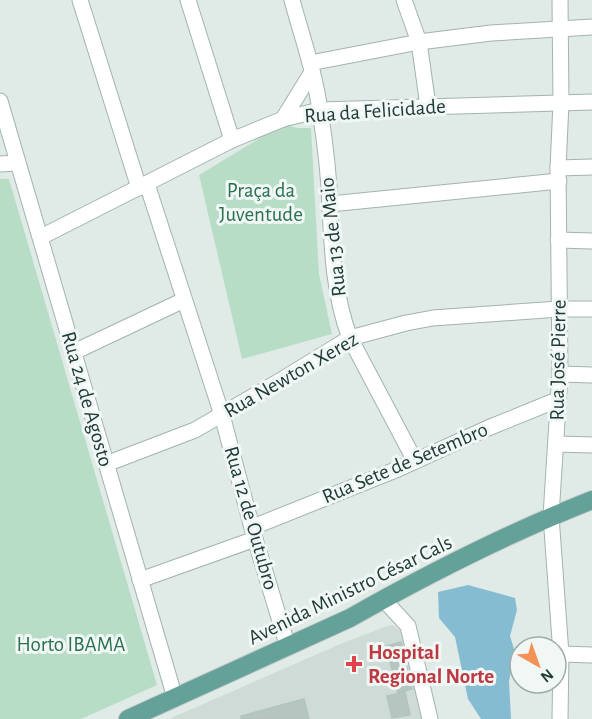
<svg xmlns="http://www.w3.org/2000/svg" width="592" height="719" font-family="'Alegreya Sans',sans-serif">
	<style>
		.built { fill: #cedbd6 }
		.green { fill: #b8ddc7 }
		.water { fill: #86bcd1 }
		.building { fill: #b5c6c1; stroke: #b2c4bf; stroke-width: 1.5 }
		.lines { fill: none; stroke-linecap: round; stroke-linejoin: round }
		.minor-casing { stroke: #a3b3af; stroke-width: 17 }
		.major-casing { stroke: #c1c8c7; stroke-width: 20 }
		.minor { stroke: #fff; stroke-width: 15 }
		.major { stroke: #63a199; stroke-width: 18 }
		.health-dot { fill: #e0444e; stroke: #f0f7f5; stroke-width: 2 }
		.labels { text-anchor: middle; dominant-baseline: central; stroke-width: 6; stroke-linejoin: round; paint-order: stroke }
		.street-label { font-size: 21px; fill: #203b38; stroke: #f0f7f5 }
		.park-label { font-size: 21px; fill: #2a7250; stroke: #f0f7f5 }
		.health-label { font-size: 21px; font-weight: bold; fill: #be3a42; stroke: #f0f7f5; text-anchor: start }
	</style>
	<rect width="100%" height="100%" fill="#e0ebe7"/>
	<path class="built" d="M392 625 404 633 426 719H169L338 645 387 626Z"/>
	<g class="green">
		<path d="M283 124 297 128H311L319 274 332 334 242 359 199 175Z"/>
		<path d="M0 179H9L157 685 81 719H0Z"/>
	</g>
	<path class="water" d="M468 585 515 598 517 610 510 636 515 652 509 681 511 719H481L468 699 455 637 439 618 438 592Z"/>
	<g class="building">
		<path d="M401 642 412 689 398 693 386 646Z"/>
		<path d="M405 692 410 715 392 718 387 696Z"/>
		<path d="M304 699 309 719H241V716Z"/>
	</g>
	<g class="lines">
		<g class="minor-casing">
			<g id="minor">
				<path d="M80 0 139 188"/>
				<path d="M188 0 232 140"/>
				<path d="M292 0C302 37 315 73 320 111 325 142 329 175 330 207 332 250 334 297 350 338L415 461"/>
				<path d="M404 0 419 42 428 106"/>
				<path d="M560 0 561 103 558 168 560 374 551 516 561 654 560 719"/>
				<path d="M310 63 419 42 491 33 592 27"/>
				<path d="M0 101 175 698"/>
				<path d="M283 119 312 72"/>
				<path d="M0 164 17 163"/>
				<path d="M558 168 592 167"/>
				<path d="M147 184 222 415 255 539 288 647"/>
				<path d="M330 204 559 181"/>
				<path d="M41 237 232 140 283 119 320 110 592 102"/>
				<path d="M558 240 592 241"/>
				<path d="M74 352 184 300"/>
				<path d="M560 374 592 375"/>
				<path d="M557 444 592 445"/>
				<path d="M106 464 195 430 283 379 350 338 406 323 433 318 559 309H592"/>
				<path d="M253 527 398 469 488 428 557 400"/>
				<path d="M140 580 255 539"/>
				<path d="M383 599 408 626 430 719"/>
				<path d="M561 654 592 655"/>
			</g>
		</g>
		<g class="major-casing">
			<path id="major" d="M128 719 350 618C426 575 511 532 592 500"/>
		</g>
		<use href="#minor" class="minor"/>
		<use href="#major" class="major"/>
	</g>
	<path class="health-dot" d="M351 655h6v6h6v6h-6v6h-6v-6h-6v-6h6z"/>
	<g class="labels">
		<g class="street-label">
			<text transform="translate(375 111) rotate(-4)">Rua da Felicidade</text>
			<text transform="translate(333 237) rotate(-96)">Rua 13 de Maio</text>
			<text transform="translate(558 360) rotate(-89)">Rua José Pierre</text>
			<text transform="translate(291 375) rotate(-30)">Rua Newton Xerez</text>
			<text transform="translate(87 399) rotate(74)">Rua 24 de Agosto</text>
			<text transform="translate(405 463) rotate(-23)">Rua Sete de Setembro</text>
			<text transform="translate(251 518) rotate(74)">Rua 12 de Outubro</text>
			<text transform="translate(350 590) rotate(-26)">Avenida Ministro César Cals</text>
		</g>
		<g class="park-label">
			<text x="261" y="190">Praça da<tspan x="261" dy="24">Juventude</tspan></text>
			<text x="71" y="644">Horto IBAMA</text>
		</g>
		<g class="health-label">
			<text x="368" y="652">Hospital<tspan x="368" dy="24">Regional Norte</tspan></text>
		</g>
	</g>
	<g transform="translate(538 665) rotate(140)"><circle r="28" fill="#f0f7f5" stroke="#9daca9" stroke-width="1.5"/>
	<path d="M0-4.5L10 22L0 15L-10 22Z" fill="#f49155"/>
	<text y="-9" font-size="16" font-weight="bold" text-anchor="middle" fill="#203b38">N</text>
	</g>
</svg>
